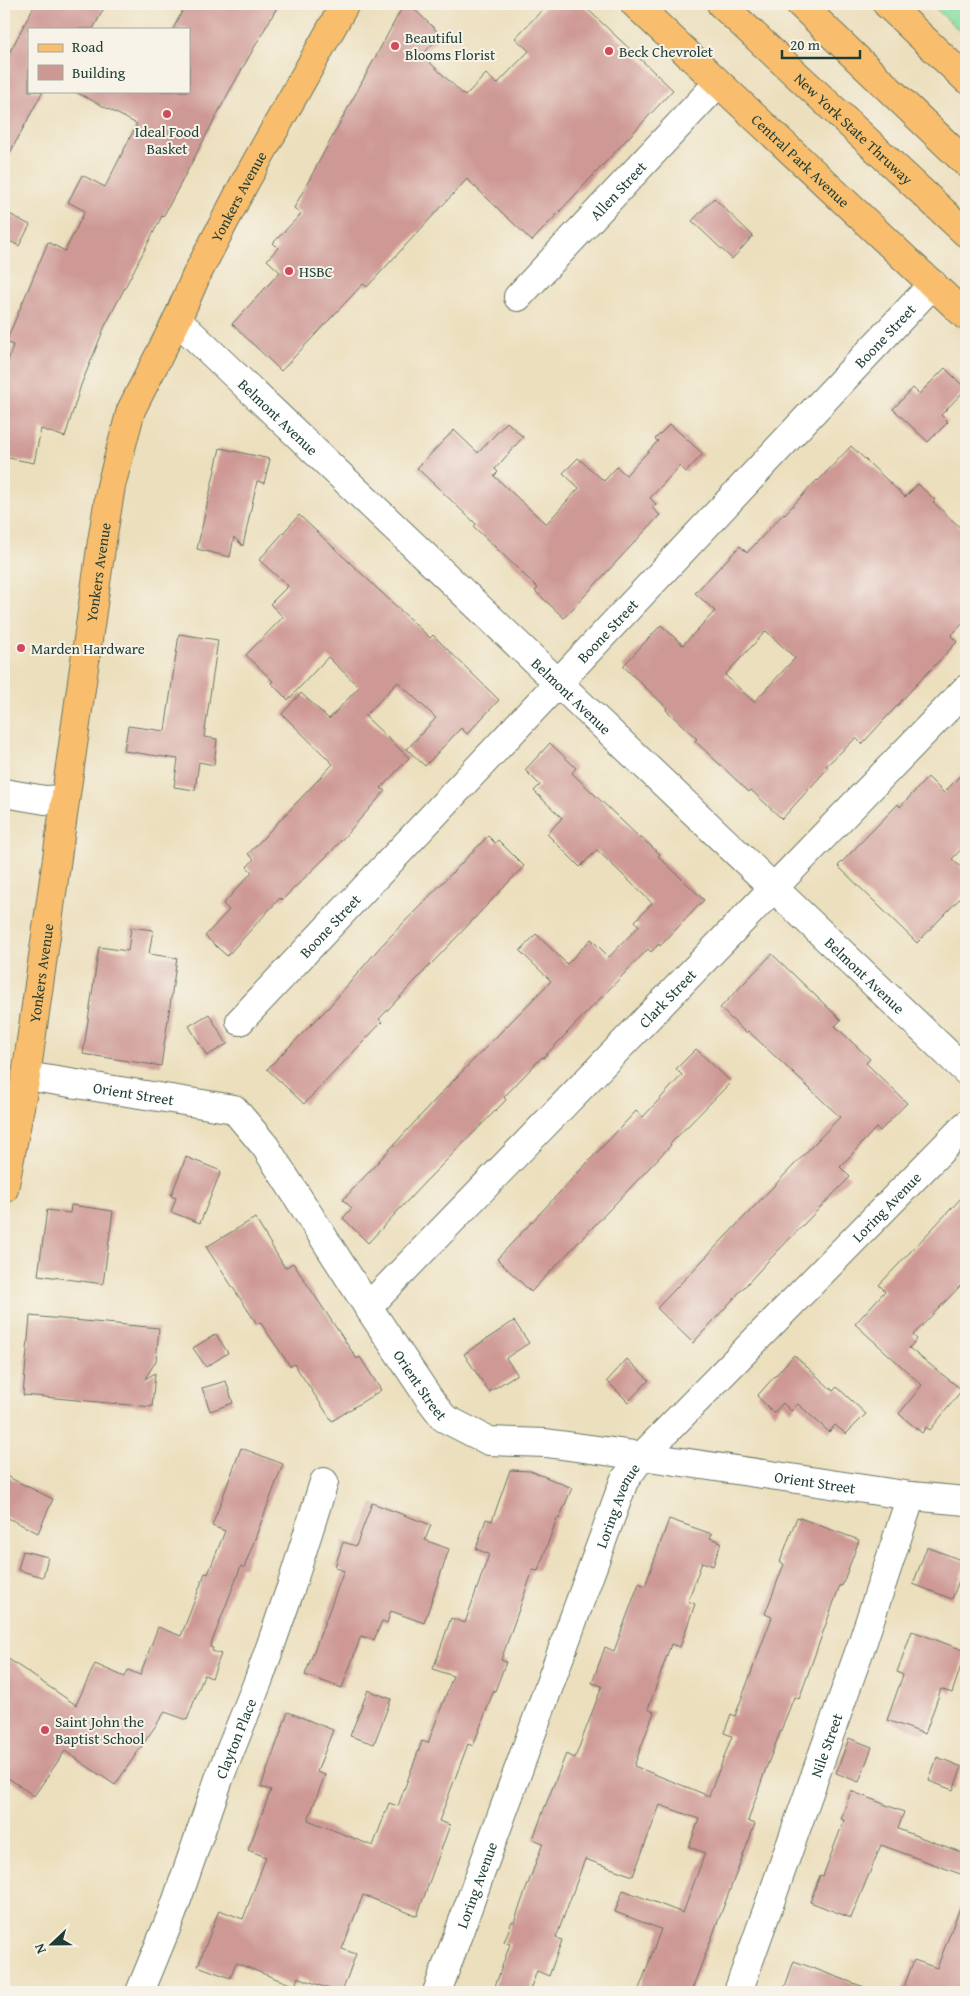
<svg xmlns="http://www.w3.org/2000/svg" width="970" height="1996" font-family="'Gentium Book Plus',serif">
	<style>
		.green { fill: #85dda1; stroke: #528d6a }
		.building { fill: #ce9894; fill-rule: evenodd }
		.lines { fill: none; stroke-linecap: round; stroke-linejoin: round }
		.minor-casing { stroke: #677664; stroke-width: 30 }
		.major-casing { stroke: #677664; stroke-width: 30 }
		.highway-casing { stroke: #677664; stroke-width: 30 }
		.minor { stroke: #fff; stroke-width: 28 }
		.major { stroke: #f9be6d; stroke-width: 28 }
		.highway { stroke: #f9be6d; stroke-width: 28 }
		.poi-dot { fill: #d1495b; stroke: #f7f3e8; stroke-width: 2 }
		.labels { text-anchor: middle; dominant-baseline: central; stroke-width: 4; stroke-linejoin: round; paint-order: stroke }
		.poi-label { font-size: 15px; fill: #1f3d34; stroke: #f7f3e8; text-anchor: start }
		.street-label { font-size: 15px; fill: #1f3d34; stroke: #f7f3e8 }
	</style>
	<rect width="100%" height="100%" fill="#f7f3e8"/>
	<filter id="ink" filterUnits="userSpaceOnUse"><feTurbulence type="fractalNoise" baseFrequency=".02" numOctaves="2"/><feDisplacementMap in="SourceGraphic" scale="10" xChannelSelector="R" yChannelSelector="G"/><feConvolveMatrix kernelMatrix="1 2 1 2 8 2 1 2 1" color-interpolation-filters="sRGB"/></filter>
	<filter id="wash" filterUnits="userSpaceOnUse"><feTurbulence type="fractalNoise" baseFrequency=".0096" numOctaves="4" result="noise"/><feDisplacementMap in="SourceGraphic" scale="20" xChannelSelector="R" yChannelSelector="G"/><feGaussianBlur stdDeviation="1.12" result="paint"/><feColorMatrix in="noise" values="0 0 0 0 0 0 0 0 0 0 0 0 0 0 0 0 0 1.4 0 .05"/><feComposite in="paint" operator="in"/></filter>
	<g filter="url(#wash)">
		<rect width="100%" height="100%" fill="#ecdfbd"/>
		<path class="green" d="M931 4H966V37Z"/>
		<g id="blocks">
			<g class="building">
				<path d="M35 4H92L103 10 93 29H29V91H43L4 164V63Z"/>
				<path d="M186 4H279L229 92 163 217 162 216 105 326 81 385 65 437 41 429 34 463 4 457V374L13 345 6 342 48 242 65 251 85 211 68 202 82 175 105 187 137 124 74 91H189V29H173Z"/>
				<path d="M404 4H409L441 35 422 55 465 96 486 74 497 84 529 51 515 38 548 4H582L673 90 532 241 467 179 367 287 363 284 281 371 232 324 280 272 267 260 278 248 273 243 301 214 294 208Z"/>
				<path d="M714 198 753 236 732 259 692 221Z"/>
				<path d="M4 211 30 225 19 246 4 238Z"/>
				<path d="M945 368 966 389 941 415 948 422 928 442 893 409 913 388 919 394Z"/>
				<path d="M507 422 523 437 495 469 498 472 494 476 546 524 579 488 563 473 578 458 604 481 617 467 626 475 658 441 655 439 670 424 703 454 686 472 680 466 650 498 656 504 652 508 660 515 564 618 535 591 538 588 474 527 476 524 417 468 454 430 478 453Z"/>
				<path d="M851 446 905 497 918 484 935 500 933 502 966 533V620L951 636 957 642 917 684 862 744 856 738 826 766 828 768 782 819 751 790 749 792 695 741 697 739 666 710 667 708 623 666 661 625 683 645 715 611 695 593 740 546 747 553 784 513 785 514 817 480 818 481ZM766 631 795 658 754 702 725 675Z"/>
				<path d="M220 448 270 459 264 483 257 481 243 546 234 537 230 557 197 549Z"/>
				<path d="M299 515 430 638 433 635 499 700 467 734 461 728 425 766 407 749 436 718 398 682 365 716 409 758 381 788 385 791 330 853 282 900 280 898 227 956 205 936 229 910 223 904 252 872 247 867 254 859 248 854 333 764 282 714 301 693 329 719 359 687 328 657 288 700 271 683 273 681 246 655 283 617 270 604 288 586 259 560Z"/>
				<path d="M179 634 218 640 204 737 217 739 214 765 199 762 195 790 174 787 178 759 124 751 128 726 165 731Z"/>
				<path d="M550 743 576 768 572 773 641 839 642 838 660 854 658 856 704 900 660 946 659 944 651 952 648 949 543 1058 542 1057 504 1097 506 1100 424 1183 368 1243 343 1218 352 1208 343 1200 447 1087 551 981 520 951 536 934 567 964 591 939 609 957 639 926 635 921 652 903 597 850 580 867 547 834 562 818 534 791 540 785 525 770Z"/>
				<path d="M966 769V844L952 859 966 872V892L917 943 838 866 898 804 900 807 928 777 944 793Z"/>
				<path d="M488 836 495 843 498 840 524 866 379 1019 382 1022 304 1104 267 1069 328 1008 381 946Z"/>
				<path d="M131 927 153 930 149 954 177 958 161 1066 83 1054 99 947 128 951Z"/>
				<path d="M772 954 841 1020 835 1026 870 1059 866 1063 907 1103 880 1131 876 1128 840 1167 850 1177 769 1260 693 1343 657 1308 840 1117 748 1031 746 1033 720 1008Z"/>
				<path d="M209 1014 227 1044 207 1056 189 1026Z"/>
				<path d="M696 1049 731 1082 670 1144 671 1145 531 1292 497 1259 636 1111 643 1117 682 1075 676 1069Z"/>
				<path d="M186 1157 221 1171 200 1223 171 1212 176 1198 171 1196Z"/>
				<path d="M966 1193V1280L913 1335 917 1339 909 1348 962 1390 930 1430 926 1427 922 1433 899 1414 922 1385 855 1324 885 1291 879 1285Z"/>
				<path d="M71 1205 113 1211 103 1284 38 1275 47 1210 70 1213Z"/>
				<path d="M255 1218 285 1268 293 1263 357 1359 360 1357 381 1390 332 1421 294 1364 290 1366 260 1322 257 1324 206 1247Z"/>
				<path d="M30 1316 159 1328 156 1361 145 1379 155 1373 152 1407 23 1395Z"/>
				<path d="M514 1321 529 1343 506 1358 517 1374 489 1392 464 1354Z"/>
				<path d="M216 1334 228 1353 206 1367 193 1348Z"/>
				<path d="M794 1355 833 1391 837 1387 866 1414 846 1434 835 1425 829 1432 798 1404 791 1411 783 1403 774 1413 757 1396Z"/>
				<path d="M627 1359 649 1380 628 1402 607 1381Z"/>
				<path d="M226 1381 233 1403 210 1411 202 1388Z"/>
				<path d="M241 1448 283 1464 244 1568 241 1566 210 1647 213 1648 212 1651 221 1654 212 1678 204 1675 187 1720 165 1712 115 1785 65 1751 34 1796 4 1775V1656L76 1705 95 1664 125 1677 128 1670 140 1675 158 1627 181 1636 205 1573 208 1574 225 1531 212 1526Z"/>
				<path d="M510 1470 531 1471 572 1488 559 1519 557 1518 538 1571 533 1570 501 1660 506 1662 495 1691 494 1690 473 1746 468 1744 439 1821 450 1825 417 1916 363 1895 342 1949 356 1954 342 1992H337L298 1977 295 1986 236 1963 230 1978 198 1966 219 1910 243 1919 266 1857 248 1850 271 1790 261 1787 288 1712 333 1730 317 1772 325 1775 308 1820 373 1846 389 1803 398 1806 422 1741 428 1743 453 1676 433 1669 451 1618 465 1623 489 1554 476 1549 486 1519 492 1521Z"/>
				<path d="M4 1475 53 1499 38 1533 4 1516Z"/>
				<path d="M372 1503 431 1525 425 1540 449 1549 424 1623 391 1611 387 1623 382 1621 374 1640 361 1636 342 1688 305 1675 344 1571 335 1567 343 1542 356 1546Z"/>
				<path d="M797 1517 859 1540 842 1586 840 1585 799 1699 794 1697 765 1771 748 1821 755 1824 691 1992H638L661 1929 615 1912 623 1890 683 1913 705 1853 689 1847 699 1819 660 1805 633 1876 585 1859 556 1938 562 1940 549 1976 537 1971 529 1992H493L510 1944 504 1942 512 1921 514 1922 543 1843 533 1839 544 1809 566 1754 575 1758 602 1686 592 1683 605 1647 614 1651 639 1583 645 1586 669 1519 712 1534 710 1538 721 1542 713 1566 702 1562 688 1601 695 1604 680 1647 671 1644 648 1709 654 1712 634 1766 709 1796 732 1736 724 1733 731 1714 735 1716 772 1617 765 1614 784 1564 780 1562Z"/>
				<path d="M927 1547 966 1562 952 1599 913 1584Z"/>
				<path d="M23 1551 48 1557 43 1577 18 1570Z"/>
				<path d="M912 1631 966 1651 952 1693 941 1689 925 1734 887 1720 903 1675 897 1672Z"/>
				<path d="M368 1690 391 1699 374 1744 350 1736Z"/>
				<path d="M849 1738 872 1747 859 1782 836 1773Z"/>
				<path d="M937 1757 962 1767 953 1790 929 1781Z"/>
				<path d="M851 1791 904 1812 898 1829 966 1854V1876L881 1845 851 1918 810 1902 820 1875 823 1876 844 1820 841 1819Z"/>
				<path d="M964 1897H966V1992H902L914 1960 937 1968Z"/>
				<path d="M794 1961 872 1990V1992H783Z"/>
			</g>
		</g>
	</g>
	<g filter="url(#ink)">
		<use href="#blocks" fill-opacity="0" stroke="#677664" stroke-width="1"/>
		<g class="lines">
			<g class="minor-casing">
				<g id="minor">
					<path id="s1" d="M518 297 718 83"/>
					<path id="s2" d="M177 320 966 1071"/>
					<path d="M4 793 45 800 65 799"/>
					<path id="s3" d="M240 1021 933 284"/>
					<path id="s4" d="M26 1076 234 1109 265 1146 368 1307 431 1401 444 1418 489 1441 546 1443 642 1456 911 1496 966 1501"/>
					<path id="s5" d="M368 1307 966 689"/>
					<path id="s6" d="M140 1992 172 1914 220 1776 259 1679 291 1587 324 1482"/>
					<path id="s7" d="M437 1992 624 1481 642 1456 966 1125"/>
					<path id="s8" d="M738 1992 863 1641 911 1496"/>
				</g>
			</g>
			<g class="major-casing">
				<g id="major">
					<path id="s9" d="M635 4 966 316"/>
					<path d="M887 4 966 79"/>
					<path id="s10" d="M4 1189 26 1076 102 541 111 486 131 410 177 320 197 274 244 184 345 4"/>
				</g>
			</g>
			<g class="highway-casing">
				<g id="highway">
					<path id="s11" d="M721 4 966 233"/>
					<path d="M800 4 966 163"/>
				</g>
			</g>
			<use href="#minor" class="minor"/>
			<use href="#major" class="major"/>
			<use href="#highway" class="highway"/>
		</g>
	</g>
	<g class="poi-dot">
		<circle cx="395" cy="46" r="5"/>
		<circle cx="609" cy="51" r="5"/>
		<circle cx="167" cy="114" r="5"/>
		<circle cx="289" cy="271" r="5"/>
		<circle cx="21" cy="648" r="5"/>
		<circle cx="45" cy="1730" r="5"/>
	</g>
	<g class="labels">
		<g class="poi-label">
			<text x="405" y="37">Beautiful<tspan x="405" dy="17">Blooms Florist</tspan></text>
			<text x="619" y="51">Beck Chevrolet</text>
			<text x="167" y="131" text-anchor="middle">Ideal Food<tspan x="167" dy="17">Basket</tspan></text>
			<text x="299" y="271">HSBC</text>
			<text x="31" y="648">Marden Hardware</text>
			<text x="55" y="1721">Saint John the<tspan x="55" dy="17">Baptist School</tspan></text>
		</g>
		<g class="street-label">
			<text stroke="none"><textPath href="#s11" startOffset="182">New York State Thruway</textPath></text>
			<text stroke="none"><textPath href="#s9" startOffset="228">Central Park Avenue</textPath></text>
			<text stroke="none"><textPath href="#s1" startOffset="146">Allen Street</textPath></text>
			<text stroke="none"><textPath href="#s10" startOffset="1029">Yonkers Avenue</textPath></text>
			<text stroke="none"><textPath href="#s3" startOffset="941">Boone Street</textPath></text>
			<text stroke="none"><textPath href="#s2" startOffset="140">Belmont Avenue</textPath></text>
			<text stroke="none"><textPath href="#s10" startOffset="624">Yonkers Avenue</textPath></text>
			<text stroke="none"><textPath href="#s3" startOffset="536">Boone Street</textPath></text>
			<text stroke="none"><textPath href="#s2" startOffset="545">Belmont Avenue</textPath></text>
			<text stroke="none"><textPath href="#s3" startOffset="131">Boone Street</textPath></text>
			<text stroke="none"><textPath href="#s10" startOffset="219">Yonkers Avenue</textPath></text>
			<text stroke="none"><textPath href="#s2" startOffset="950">Belmont Avenue</textPath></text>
			<text stroke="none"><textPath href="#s5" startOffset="430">Clark Street</textPath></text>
			<text stroke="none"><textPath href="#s4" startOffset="109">Orient Street</textPath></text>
			<text stroke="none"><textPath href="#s7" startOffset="924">Loring Avenue</textPath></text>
			<text stroke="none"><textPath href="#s4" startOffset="544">Orient Street</textPath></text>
			<text stroke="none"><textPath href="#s4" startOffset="964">Orient Street</textPath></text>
			<text stroke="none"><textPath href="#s7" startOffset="519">Loring Avenue</textPath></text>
			<text stroke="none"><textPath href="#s6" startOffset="271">Clayton Place</textPath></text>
			<text stroke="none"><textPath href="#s8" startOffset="262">Nile Street</textPath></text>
			<text stroke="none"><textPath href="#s7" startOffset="114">Loring Avenue</textPath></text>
		</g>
	</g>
	<rect width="970" height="1996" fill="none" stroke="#f7f3e8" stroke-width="20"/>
	<rect x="28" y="28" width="162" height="65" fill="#f7f3e8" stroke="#a1aaa0"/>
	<rect x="38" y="44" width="25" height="8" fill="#f9be6d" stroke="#a1aaa0"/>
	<text x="72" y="52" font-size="15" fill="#1f3d34">Road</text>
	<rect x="38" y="65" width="25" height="15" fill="#ce9894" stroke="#a1aaa0"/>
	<text x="72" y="78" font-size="15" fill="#1f3d34">Building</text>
	<g transform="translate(52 1944) rotate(248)" stroke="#f7f3e8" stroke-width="4" paint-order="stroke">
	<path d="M0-4L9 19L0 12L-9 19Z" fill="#1f3d34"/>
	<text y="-8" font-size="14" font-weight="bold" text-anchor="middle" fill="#1f3d34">N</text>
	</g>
	<path d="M782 50v8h78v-8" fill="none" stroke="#1f3d34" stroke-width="2.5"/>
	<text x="790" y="50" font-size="15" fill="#1f3d34" stroke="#f7f3e8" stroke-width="4" paint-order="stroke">20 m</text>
</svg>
